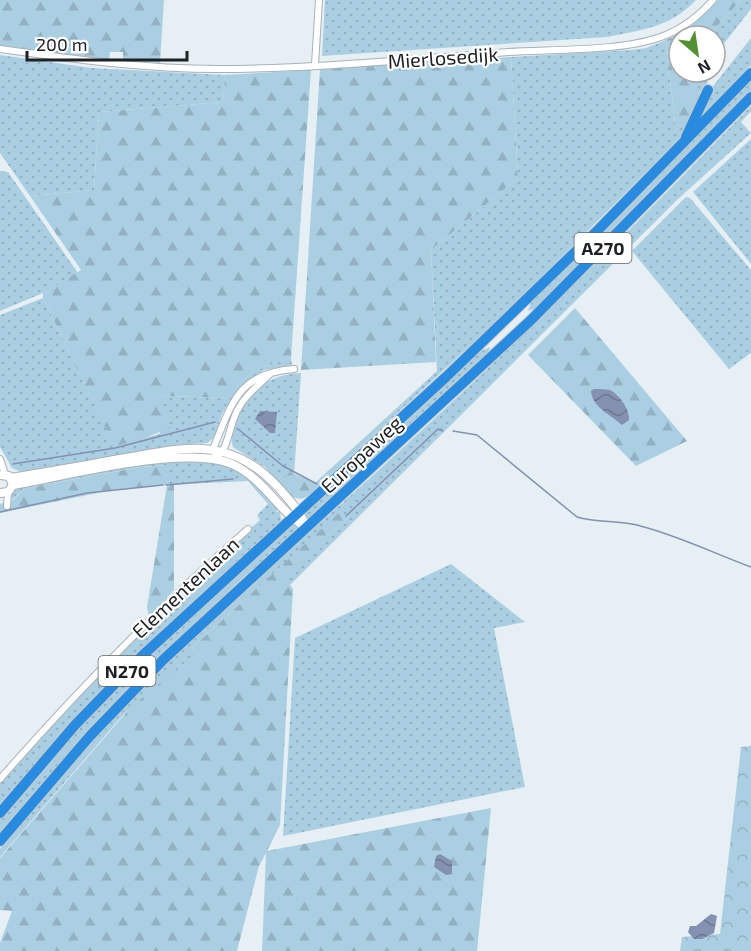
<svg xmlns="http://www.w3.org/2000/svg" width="751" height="951" font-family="'Exo 2',sans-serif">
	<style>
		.grass { fill: url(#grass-dots) }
		.forest { fill: url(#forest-firs) }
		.park { fill: url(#park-crowns) }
		.water { fill: url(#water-waves) }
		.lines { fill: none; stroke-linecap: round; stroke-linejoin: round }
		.stream { stroke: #8491b0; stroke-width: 1.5 }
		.street-casing { stroke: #a9b2b7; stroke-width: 8 }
		.secondary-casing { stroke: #a9b2b7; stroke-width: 10 }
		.highway-casing { stroke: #c9caca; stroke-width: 12 }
		.street { stroke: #fff; stroke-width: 6 }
		.secondary { stroke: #fff; stroke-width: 8 }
		.highway { stroke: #298bdf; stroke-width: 10 }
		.labels { text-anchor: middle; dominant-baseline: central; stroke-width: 4.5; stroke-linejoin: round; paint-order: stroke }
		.shield { fill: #fff; stroke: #616465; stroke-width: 1.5 }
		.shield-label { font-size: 18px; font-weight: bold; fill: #1d2123 }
		.street-label { font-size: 20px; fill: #1d2123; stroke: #fff }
	</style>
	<defs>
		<pattern id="grass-dots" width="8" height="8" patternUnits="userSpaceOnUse" patternTransform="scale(1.5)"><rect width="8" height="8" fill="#abcfe2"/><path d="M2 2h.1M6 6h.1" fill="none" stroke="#93b1c2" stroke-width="1.8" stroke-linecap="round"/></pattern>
		<pattern id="forest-firs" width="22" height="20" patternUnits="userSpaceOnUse" patternTransform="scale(1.5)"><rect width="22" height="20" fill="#abcfe2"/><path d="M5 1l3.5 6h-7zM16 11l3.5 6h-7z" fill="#93b1c2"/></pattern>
		<pattern id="park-crowns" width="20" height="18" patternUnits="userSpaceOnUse" patternTransform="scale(1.5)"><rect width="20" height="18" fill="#abcfe2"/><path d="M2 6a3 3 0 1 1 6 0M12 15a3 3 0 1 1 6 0" fill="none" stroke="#93b1c2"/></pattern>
		<pattern id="water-waves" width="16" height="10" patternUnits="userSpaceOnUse" patternTransform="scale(1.5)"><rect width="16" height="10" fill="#8491b0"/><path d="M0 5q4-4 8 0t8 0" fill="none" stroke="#6b768f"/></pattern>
	</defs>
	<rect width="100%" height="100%" fill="#e5eff4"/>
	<g class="grass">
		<path d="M325 0H696C671 27 642 30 607 37L322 56Z"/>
		<path d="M741 0H751V9L715 55V36H708Z"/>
		<path d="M751 38V65L696 123 710 90Z"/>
		<path d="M666 40 676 133 700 92 690 81 687 72H709L706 90 689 125 680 138 516 303 308 496 301 499 292 497 265 467 233 447C230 439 232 433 234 424 243 393 269 374 301 373L294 475 290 473 281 481 316 486 315 483 437 371 431 250 518 178 511 57 631 50 646 48Z"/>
		<path d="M0 55 92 68 225 75 223 102 99 112 94 190 30 196 0 153Z"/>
		<path d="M751 78V93L539 307 528 311 532 300Z"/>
		<path d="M751 106V111L741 122 751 133 678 199 290 585 284 578 345 520 340 513 192 648 195 655 124 714 0 857V849C61 775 124 704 194 638 263 572 336 510 406 445 525 335 639 222 751 106Z"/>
		<path d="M751 139V264L693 192Z"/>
		<path d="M0 171 8 172 78 273 43 293 0 311Z"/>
		<path d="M686 197 690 198 751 270V353L729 369 632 251Z"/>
		<path d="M43 298 114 445 160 434V396L229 398C242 372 266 366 291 358L292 365 264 370 242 385 222 414 214 438 207 443 174 445 21 475 19 471 12 468 0 447V315Z"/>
		<path d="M490 347 488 353 308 520 303 514 477 353Z"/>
		<path d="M191 458C238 466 246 473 278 508L276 513 280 510 281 522 116 674 0 805V781C82 689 167 601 260 520L257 515 268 504 248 481 167 485 166 465 141 467 25 488 11 501 12 492 16 488 132 465Z"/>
		<path d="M294 522 299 528 236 584 0 836V818L64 744 146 657Z"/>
		<path d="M451 564 525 622 494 628 525 787 283 836 295 638Z"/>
	</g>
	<g class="forest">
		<path d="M0 0H164L160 63 123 60V52H110L109 60 0 48Z"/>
		<path d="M718 0H741L708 36H679V72H687L690 81 700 91 690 115 676 134 666 40 690 27Z"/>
		<path d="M511 57 518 178 431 250 436 362 301 370 320 69Z"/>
		<path d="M311 70 291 358C267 366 241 372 230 398L160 396 170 428 137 441 114 446 43 298V293L81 270 30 196 94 190 99 112 223 102 225 75Z"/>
		<path d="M575 308 687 441 636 466 528 355Z"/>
		<path d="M167 465V485H174V590L149 616 147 607 167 485 112 490 0 513V504L13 500 25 488 141 467Z"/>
		<path d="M290 472 315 483 316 486 306 496H298L281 481Z"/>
		<path d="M340 512 345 520 285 578 293 589 280 825 267 851 491 808 477 951H262L266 853 259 866 237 951H0V943L12 911 0 910V858L132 706 194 655 192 648Z"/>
	</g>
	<path class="park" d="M751 746V951H680L682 937 720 934 741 747Z"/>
	<g class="water">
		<path d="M594 389C599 389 606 389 610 390 620 395 630 410 629 420L622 425C611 415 592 407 591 391Z"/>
		<path d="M260 411 277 412 275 433H270L255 419Z"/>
		<path d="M440 854 452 861V874L446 875 434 867 436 856Z"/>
		<path d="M711 914 717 916 714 933 702 939H694L688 932 690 926H696Z"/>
	</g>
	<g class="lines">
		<g class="stream">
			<path d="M238 429 283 466 317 484"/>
			<path d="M453 431 477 435 577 517C597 523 617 520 637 525 677 535 713 553 751 567"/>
			<path d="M13 464 115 448 215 422"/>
			<path d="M166 485 233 479"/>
			<path d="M0 512 87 493 163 485"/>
			<path d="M346 516 438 429 443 431"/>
		</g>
		<g class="street-casing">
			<g id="street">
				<path d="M0 49C72 59 145 69 218 69 314 69 412 59 508 52 554 49 625 52 666 35 685 27 700 15 713 0"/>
				<path d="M315 65 319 0"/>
				<path d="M271 373C259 385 245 395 237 411 229 427 229 445 217 459L213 449C232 403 238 373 294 369"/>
				<path d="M0 459 5 474"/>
				<path d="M7 506 8 492"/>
				<path d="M0 779C78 690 159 607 248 529"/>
			</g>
		</g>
		<g class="secondary-casing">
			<g id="secondary">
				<path d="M0 475 9 476 13 485 8 492 0 493"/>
				<path d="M11 478C47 472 84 466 120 459 180 449 227 434 275 484 288 498 299 510 307 528"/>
				<path d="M13 485C67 476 187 443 234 465 264 479 279 512 307 528"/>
			</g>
		</g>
		<g class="highway-casing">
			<g id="highway">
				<path d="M686 137 708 90"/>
				<path d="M0 813 75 725 142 656 446 377 599 229 751 73"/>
				<path d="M0 841 90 736 164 659 530 321 751 97"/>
			</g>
		</g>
		<use href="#street" class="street"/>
		<use href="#secondary" class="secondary"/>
		<use href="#highway" class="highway"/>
	</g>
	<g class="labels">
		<g class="shield">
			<rect x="574.5" y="233" width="57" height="30" rx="4.5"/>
			<rect x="98.5" y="656" width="57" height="30" rx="4.5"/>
		</g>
		<g class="shield-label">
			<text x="603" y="248">A270</text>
			<text x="127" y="671">N270</text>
		</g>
		<g class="street-label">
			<text transform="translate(443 57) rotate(-4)">Mierlosedijk</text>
			<text transform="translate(361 454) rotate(-43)">Europaweg</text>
			<text transform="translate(185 587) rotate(-43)">Elementenlaan</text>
		</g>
	</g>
	<g transform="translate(697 54) rotate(151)"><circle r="28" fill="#ffffff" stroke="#a5a6a7" stroke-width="1.5"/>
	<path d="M0-4.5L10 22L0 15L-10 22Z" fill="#529031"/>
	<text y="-9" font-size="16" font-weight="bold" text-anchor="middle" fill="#1d2123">N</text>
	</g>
	<path d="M27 51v9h160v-9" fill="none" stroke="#1d2123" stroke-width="3"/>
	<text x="36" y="51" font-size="18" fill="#1d2123" stroke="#ffffff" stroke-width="4.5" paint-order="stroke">200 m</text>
</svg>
